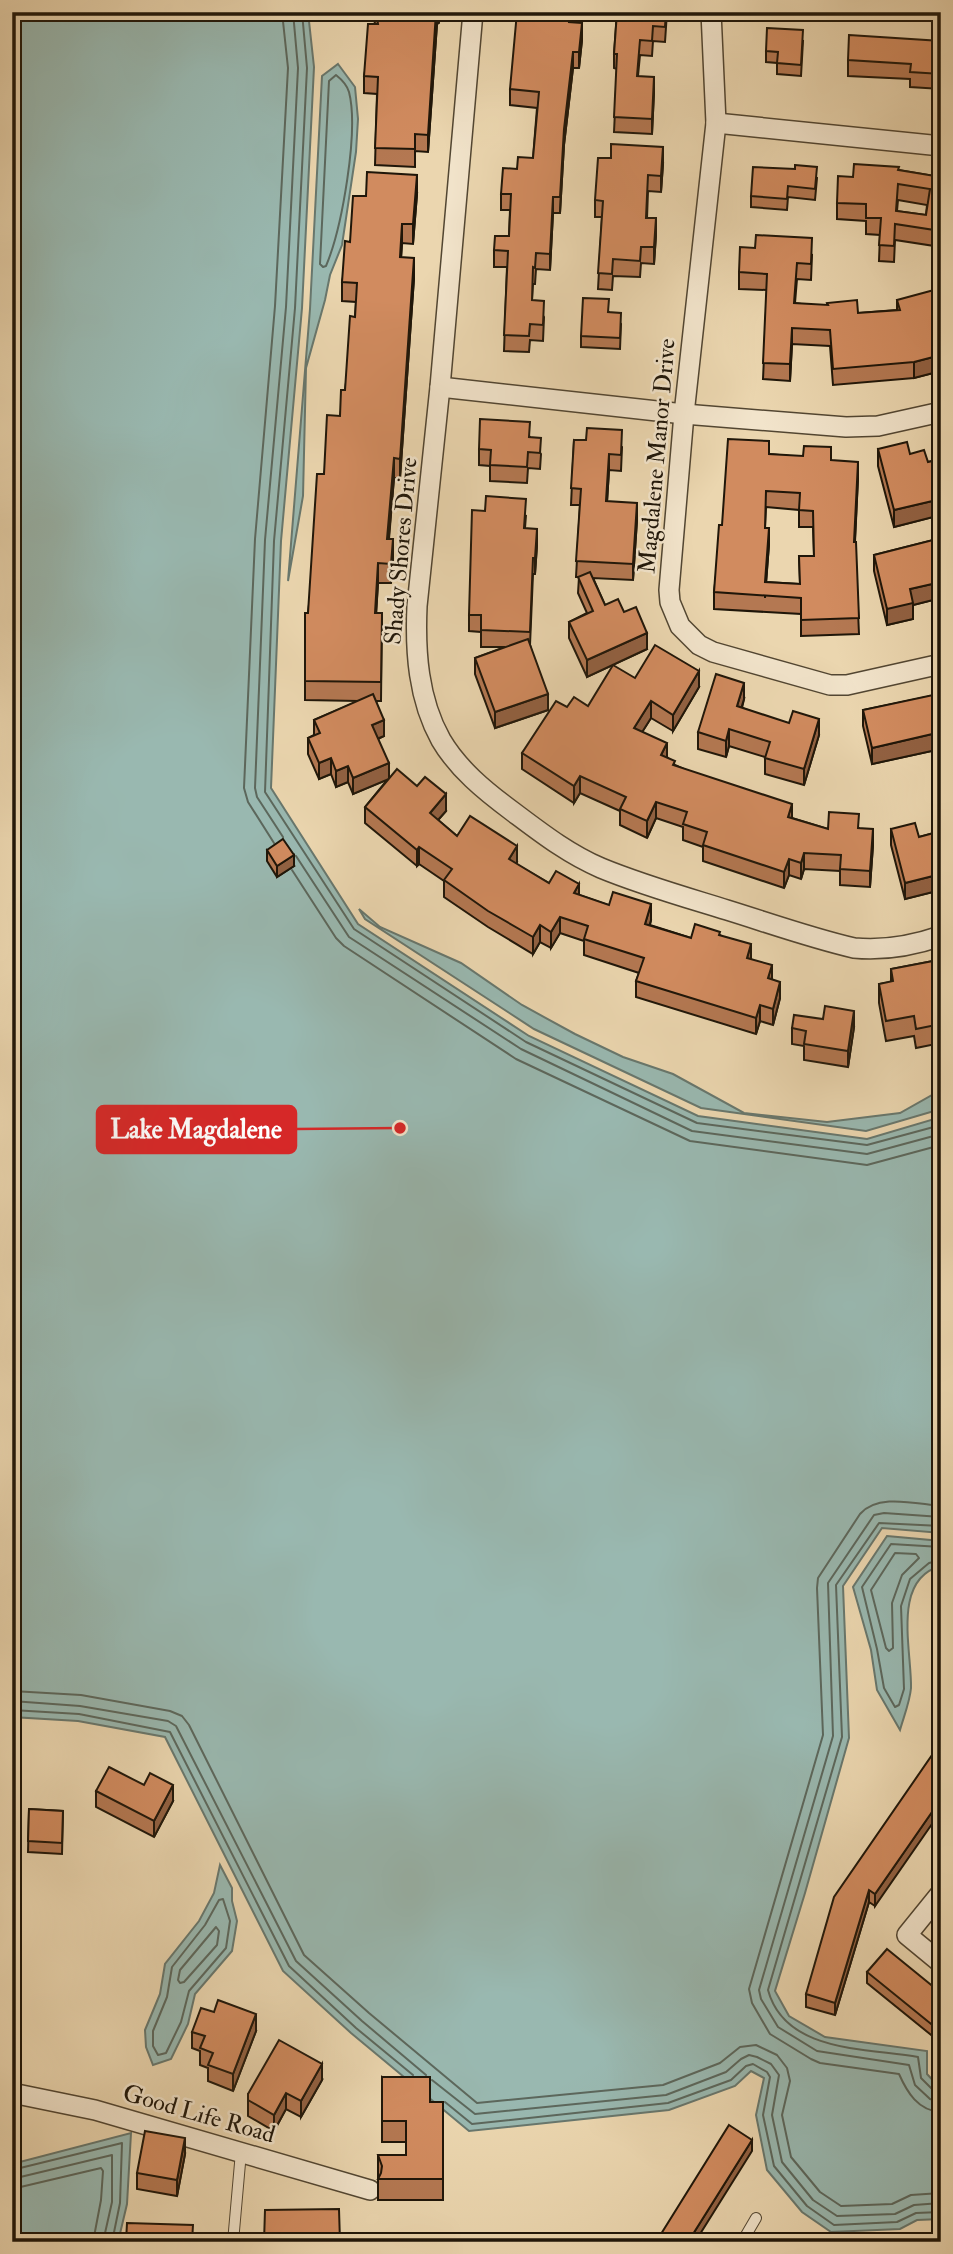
<svg xmlns="http://www.w3.org/2000/svg" width="953" height="2254" font-family="'IM FELL Double Pica',serif">
	<style>
		.water { fill: #99b8b0; stroke: #68776d; stroke-width: 2 }
		.lines { fill: none; stroke-linecap: round; stroke-linejoin: round }
		.shore { stroke: #5c675c; stroke-width: 2 }
		.service-casing { stroke: #524632; stroke-width: 12 }
		.minor-casing { stroke: #524632; stroke-width: 22 }
		.service { stroke: #f2e4cb; stroke-width: 10 }
		.minor { stroke: #f2e4cb; stroke-width: 19 }
		.wall { fill: #b47852; stroke: #1f1609; stroke-width: 2; fill-rule: evenodd }
		.shaded-wall { fill: #926142; stroke: #1f1609; stroke-width: 2 }
		.building { fill: #d18b5f; stroke: #1f1609; stroke-width: 2; fill-rule: evenodd }
		.labels { text-anchor: middle; dominant-baseline: central; stroke-width: 5; stroke-linejoin: round; paint-order: stroke }
		.street-label { font-size: 24px; fill: #1f1609; stroke: #f2e4cb }
		.leader { fill: none; stroke: #d62828; stroke-width: 2.5 }
		.callout-dot { fill: #d62828; stroke: #f2e4cb; stroke-width: 2.5 }
		.callout { fill: #d62828; stroke: #d62828; stroke-width: 2.5 }
		.callout-label { font-size: 26px; text-anchor: middle; font-weight: bold; fill: #fff }
	</style>
	<rect width="100%" height="100%" fill="#ebd6af"/>
	<filter id="stains"><feTurbulence type="fractalNoise" baseFrequency=".00286" numOctaves="4"/><feColorMatrix values="0 0 0 0 .2 0 0 0 0 .09 0 0 0 0 .02 0 0 0 .5 -.17"/></filter>
	<radialGradient id="worn" r=".72"><stop offset=".6" stop-color="#630" stop-opacity="0"/><stop offset="1" stop-color="#630" stop-opacity=".3"/></radialGradient>
	<g class="water">
		<path d="M12 12H308L314 67 302 308 281 541 271 788 358 924 529 1036 698 1116 867 1139 941 1117V1533L882 1528 843 1586 849 1738 805 1893 775 1991 789 2016 825 2037 927 2051V2074L941 2089V2219L917 2220 900 2229 831 2232 802 2212 767 2170 756 2115 764 2078 751 2071 735 2086 669 2110 469 2131 351 2033 283 1971 165 1737 78 1721 12 1717Z"/>
		<path d="M338 64 355 87 358 119 356 152 342 245 330 275 325 300 306 368 303 496 288 581 310 309 322 76Z"/>
		<path d="M359 909 380 927 461 963 522 1005 575 1034 623 1057 673 1074 744 1113 827 1122 900 1113 941 1090V1109L866 1131 701 1108 534 1029 365 919Z"/>
		<path d="M887 1536 941 1541V1566C891 1579 912 1651 911 1688 910 1701 904 1716 900 1730L877 1690 871 1650 853 1587Z"/>
		<path d="M220 1865 232 1888V1901L237 1921 232 1951 195 1994 188 2024 171 2059 153 2065 146 2047 145 2030 160 1994 165 1964 199 1921 214 1893Z"/>
		<path d="M131 2133 127 2204 118 2242H12V2164Z"/>
	</g>
	<g class="lines">
		<g class="shore">
			<path d="M302 12 307 68 295 308 274 541 265 792 354 929 526 1042 697 1123 867 1145 941 1125"/>
			<path d="M336 75C341 79 347 85 349 92 359 131 342 228 326 266L323 267 320 264 329 81Z"/>
			<path d="M283 837 257 797 255 788 265 540 286 307 298 68 293 12"/>
			<path d="M274 843 248 802 244 788 255 539 275 306 288 68 282 12"/>
			<path d="M296 856 349 937 521 1049 692 1131 867 1154 941 1134"/>
			<path d="M292 870 336 938 344 946 516 1059 690 1141 867 1165 941 1145"/>
			<path d="M941 1506C916 1504 878 1493 860 1514L818 1578 817 1588 823 1735 749 1989 752 2003 770 2034 811 2059 820 2063 899 2074C907 2092 918 2111 941 2112"/>
			<path d="M941 1517 884 1513 874 1515 828 1583 833 1736 759 1990 761 1999 778 2027 817 2051 909 2065 915 2085 930 2099 941 2102"/>
			<path d="M941 1526 879 1523 836 1585 842 1737 768 1990C785 2053 867 2048 918 2057L921 2078 934 2091 941 2093"/>
			<path d="M941 1547 891 1544 862 1587 877 1649 884 1688 895 1707 899 1705 904 1689 901 1606 910 1579 929 1563 941 1560"/>
			<path d="M895 1553 916 1554 919 1558 902 1575 892 1603 893 1648 889 1651 886 1648 871 1590Z"/>
			<path d="M12 1691 81 1695 170 1711 182 1716 189 1725 304 1955 369 2013 477 2103 663 2085 720 2063 740 2047 756 2045 777 2055 787 2068 790 2081 782 2115 791 2157 820 2192 841 2206 892 2204 911 2195 941 2193"/>
			<path d="M12 1701 80 1706 168 1721 176 1726 296 1961 362 2021 426 2075"/>
			<path d="M12 1710 79 1714 170 1732 289 1966 356 2028 413 2075"/>
			<path d="M223 1899 230 1921 226 1948 189 1991 181 2022 166 2053 158 2055 153 2046V2031L167 1997 172 1967 205 1925 219 1900Z"/>
			<path d="M216 1927 219 1931 217 1945 184 1982 180 1983 178 1980 180 1970Z"/>
			<path d="M432 2080 475 2114 666 2095 726 2072 741 2059 749 2055 757 2057 771 2064 779 2075 772 2115 782 2162 813 2200 837 2216 895 2214 914 2205 941 2203"/>
			<path d="M445 2102 472 2124 668 2103 731 2080 746 2066 753 2064 767 2072 770 2077 763 2115 774 2166 807 2206 834 2225 897 2222 916 2213 941 2212"/>
			<path d="M12 2170 122 2143 120 2203 112 2242"/>
			<path d="M12 2179 112 2155V2202L103 2242"/>
			<path d="M12 2189 101 2168 103 2171 101 2200 93 2242"/>
		</g>
		<g class="service-casing">
			<g id="service">
				<path d="M233 2242 241 2152"/>
				<path d="M742 2242 756 2218"/>
			</g>
		</g>
		<g class="minor-casing">
			<g id="minor">
				<path d="M473 12 440 387 417 606C415 651 418 699 441 740 458 769 485 791 512 811 540 832 568 854 601 868 642 885 685 897 727 910 769 923 811 938 854 948 885 951 912 946 941 936"/>
				<path d="M711 12 716 123 684 414 669 590 670 602 680 626 699 645 713 652 830 685H847L941 664"/>
				<path d="M716 123 941 146"/>
				<path d="M440 387 684 414 846 427 878 426 941 412"/>
				<path d="M941 1893 907 1935 941 1963"/>
				<path d="M12 2093 95 2110 370 2190"/>
			</g>
		</g>
		<use href="#service" class="service"/>
		<use href="#minor" class="minor"/>
	</g>
	<g class="wall">
		<path d="M373 12H439V23L437 24 428 152 415 151V167L375 165 377 94 364 93V76L375 24Z"/>
		<path d="M617 12H667L665 42 653 41 652 56 640 55 638 76 654 92 652 134 614 132 617 69 614 68V54Z"/>
		<path d="M571 22 582 40 579 68H573L564 145 560 213H553L550 270 536 269 535 284H533L532 300 544 317 543 341 530 340 529 352 504 351 507 267H494V250L509 236 510 210H501V194L517 169 533 158 537 108 510 105V89Z"/>
		<path d="M803 41 801 76 777 74V63L766 62V51Z"/>
		<path d="M941 41V89L910 87V79L848 76V60Z"/>
		<path d="M663 164 661 192 648 191 647 218 656 235 654 264 641 263 640 277 613 276 612 290 598 289 602 217H595V200Z"/>
		<path d="M795 169 817 178 815 200 788 197 787 210 751 207V196Z"/>
		<path d="M899 170 941 177V247L895 240 894 262 879 261 880 235 866 234V221L837 219V203L853 177ZM898 200 927 205 926 215 897 211Z"/>
		<path d="M417 194 413 244 402 243 401 257 414 278 400 478H394L389 539 393 558 391 583H378L376 613H382L381 701H376L384 736 378 739 389 779 446 811 438 820 457 836 517 862 516 864 549 883 579 895 651 920 650 925 691 938 720 935 751 959 772 979 780 998 773 1025 760 1021 756 1034 636 997V981L639 973 584 955V941L560 933 551 948 540 942 533 954 488 927 444 897V881L419 864 417 866 365 823V807L388 779 353 794 348 782 336 787 331 774 319 779 308 754V738L314 735V720L359 701 305 700V613H308L324 474 340 416 345 390 355 317 356 302 342 301V282L350 242Z"/>
		<path d="M812 255 811 280 797 279 795 303 858 313 897 310V300L938 303 941 302V371L914 378 833 385 830 346 792 344 790 381 763 379 767 290 739 289V272Z"/>
		<path d="M609 312 621 324 620 349 581 347V336Z"/>
		<path d="M530 437 541 454 540 469 528 468 527 483 490 481V466L479 465V449Z"/>
		<path d="M574 440 622 447 621 471 609 470 607 502 637 520 633 580 593 578 605 605 624 612 647 649 587 677 569 638V622L587 613 578 593 579 577H576L580 505H571Z"/>
		<path d="M878 449 910 454 928 462 941 459V515L894 527 878 466Z"/>
		<path d="M769 454 831 460 858 478 855 542 859 634 801 636V614L714 609V592L722 525ZM766 507 799 510V527H813L814 556H799L800 584 766 582 769 544 765 528Z"/>
		<path d="M526 515 525 528 537 545 535 574H533L530 645 548 710 495 728 475 674V658L505 647H481V632L469 631V615Z"/>
		<path d="M941 538V598L913 605V619L887 625 874 571V555Z"/>
		<path d="M635 678 699 687 673 731 651 718 642 732 675 765 792 818 828 829 859 828 873 845 870 887 840 885V871L804 869 801 879 789 875 784 888 703 861V847L683 840V827L656 818 647 838 620 825V811L580 793 574 803 522 769V753L567 707 588 706Z"/>
		<path d="M941 686V749L872 764 863 726V710L936 695V687Z"/>
		<path d="M744 699 742 708 819 735 804 785 765 774V757L729 746 726 757 698 749V732Z"/>
		<path d="M891 829 919 837 941 831V890L905 899 891 845Z"/>
		<path d="M267 850 294 866 277 877 267 861Z"/>
		<path d="M941 958V1043L916 1048 914 1036 886 1041 879 1003V984L891 982V969L933 961Z"/>
		<path d="M854 1027 848 1067 804 1060V1046L792 1044V1028Z"/>
		<path d="M941 1742 875 1906 869 1902 835 2015 806 2007V1994Z"/>
		<path d="M96 1791 173 1801 154 1837 96 1807Z"/>
		<path d="M29 1809 63 1811 62 1854 28 1852Z"/>
		<path d="M867 1972 941 1993V2043L867 1983Z"/>
		<path d="M256 2031 233 2091 208 2081V2068L200 2065V2051L192 2048V2032Z"/>
		<path d="M382 2077 430 2102H443V2200H378V2155H406V2142H382Z"/>
		<path d="M322 2080 301 2117 286 2109 274 2131 248 2116V2094Z"/>
		<path d="M185 2154 177 2196 137 2189V2173Z"/>
	</g>
	<g class="shaded-wall">
		<path d="M437 12V24L428 152V135Z"/>
		<path d="M582 23V40L579 68V52Z"/>
		<path d="M573 52V68L564 145 560 213 564 129Z"/>
		<path d="M654 77V92L652 134V119Z"/>
		<path d="M663 147V164L661 192V176Z"/>
		<path d="M417 175V194L413 244V224Z"/>
		<path d="M553 197V213L550 270V254Z"/>
		<path d="M656 218V235L654 264V247Z"/>
		<path d="M402 224V243L400 277V257Z"/>
		<path d="M414 258V278L400 478V459Z"/>
		<path d="M792 328V344L790 381V364Z"/>
		<path d="M941 355V371L914 378V362Z"/>
		<path d="M609 454V470L606 518V501Z"/>
		<path d="M394 458V478L387 558V539Z"/>
		<path d="M858 462V478L854 558V542Z"/>
		<path d="M941 499V515L894 527V510Z"/>
		<path d="M637 503V520L633 580V564Z"/>
		<path d="M769 528V544L765 598V582Z"/>
		<path d="M537 529V545L535 574V558Z"/>
		<path d="M393 539V558L391 583V564Z"/>
		<path d="M378 563V583L375 633V613Z"/>
		<path d="M941 582V598L913 605V619L887 625V609L910 589Z"/>
		<path d="M647 633V649L587 677V660Z"/>
		<path d="M699 671V687L673 731V715Z"/>
		<path d="M744 683V699L737 722V706Z"/>
		<path d="M548 694V710L495 728V712Z"/>
		<path d="M651 701V718L634 745V728Z"/>
		<path d="M819 719V735L804 785V769Z"/>
		<path d="M384 720V736L372 741V725Z"/>
		<path d="M729 729V746L726 757V741Z"/>
		<path d="M941 732V749L872 764V748Z"/>
		<path d="M667 743V759L661 755Z"/>
		<path d="M331 758V774L319 779V763Z"/>
		<path d="M389 763V779L353 794V778Z"/>
		<path d="M348 766V782L336 787V771Z"/>
		<path d="M580 776V793L574 803V786Z"/>
		<path d="M446 794V811L430 829V813Z"/>
		<path d="M656 802V818L647 838V821Z"/>
		<path d="M792 804V820L788 817Z"/>
		<path d="M873 829V845L870 887V871Z"/>
		<path d="M517 846V862L509 875V859Z"/>
		<path d="M419 847V864L417 866V850Z"/>
		<path d="M804 853V869L801 879V863Z"/>
		<path d="M294 855V866L277 877V866Z"/>
		<path d="M789 859V875L784 888V872Z"/>
		<path d="M941 874V890L905 899V883Z"/>
		<path d="M579 884V900L574 893Z"/>
		<path d="M651 904V920L645 940V924Z"/>
		<path d="M560 917V933L551 948V932Z"/>
		<path d="M540 925V942L533 954V937Z"/>
		<path d="M751 944V960L747 958Z"/>
		<path d="M772 965V981L768 978Z"/>
		<path d="M780 982V998L773 1025V1009Z"/>
		<path d="M760 1005V1021L756 1034V1018Z"/>
		<path d="M854 1011V1027L848 1067V1051Z"/>
		<path d="M173 1785V1801L154 1837V1821Z"/>
		<path d="M941 1799V1811L875 1906V1894Z"/>
		<path d="M869 1890V1902L835 2015V2003Z"/>
		<path d="M256 2014V2031L233 2091V2074Z"/>
		<path d="M322 2064V2080L301 2117V2101Z"/>
		<path d="M286 2093V2109L274 2131V2115Z"/>
		<path d="M185 2138V2154L177 2196V2180Z"/>
		<path d="M752 2140V2151L695 2242H688Z"/>
	</g>
	<g class="building">
		<path d="M376 12H436L428 135 415 134V149L375 148 378 77 364 76 368 24H378Z"/>
		<path d="M517 12H570L569 22 582 23 579 52H573L564 129 560 197H553L550 254 536 253 535 268 533 267 532 300 544 301 543 325 530 324 529 336 504 335 508 251 494 250 495 236H509L511 194H501L503 168 517 169 518 157 533 158 539 92 510 89Z"/>
		<path d="M617 12H666L665 27 653 26 652 41 640 40 637 76 654 77 652 119 614 117 617 54H614Z"/>
		<path d="M767 28 803 30 801 65 777 63 778 52 766 51Z"/>
		<path d="M849 35 941 41V74L910 72 911 64 848 60Z"/>
		<path d="M611 144 663 147 661 176 648 175 646 218H656L654 247H641L640 261 613 259 612 274 598 273 603 201 595 200 598 158H611Z"/>
		<path d="M854 164 899 167 898 170 941 177V231L895 224 894 246 879 245 881 218H866V204L837 203 838 176 853 177ZM898 184 930 189 926 215 896 211Z"/>
		<path d="M795 165 817 167 815 189 788 186 787 199 751 196 753 167 795 169Z"/>
		<path d="M367 172 417 175 413 224H402L400 257 414 258 400 459 394 458 387 539H393L391 564 378 563 375 613H382L381 682 305 681V613H308L317 474H324L327 415 340 416 341 390H345L350 316 355 317 357 283 342 282 345 241 350 242 353 196H366Z"/>
		<path d="M756 235 812 238 811 264 797 263 794 303 828 305 827 303 857 300 858 313 900 310 897 300 934 290 938 303 941 302V355L914 362 833 369 830 330 792 328 790 364 763 363 767 274 739 272 740 247 755 248Z"/>
		<path d="M583 298 609 299 608 312 621 313 620 338 581 336Z"/>
		<path d="M480 419 530 422 529 437 541 438 540 453 528 452 527 467 490 465 491 450 479 449Z"/>
		<path d="M587 428 622 430 621 455 609 454 606 501 637 503 633 564 576 561 581 489 571 488 574 440H586Z"/>
		<path d="M728 439 769 441V454L803 456 804 446 831 447V460L858 462 854 542H856L859 618 801 620V598L714 592 719 525H722ZM766 491 800 493 799 510 813 511 814 556H799L800 584 765 582 769 528H765Z"/>
		<path d="M907 442 910 454 924 450 928 462 941 459V499L894 510 878 449Z"/>
		<path d="M486 496 526 499 524 528 537 529 535 558H533L530 632 481 630V615H469L472 510 485 511Z"/>
		<path d="M941 538V582L910 589 913 603 887 609 874 555Z"/>
		<path d="M590 572 605 605 618 599 624 612 636 607 647 633 587 660 569 622 593 611 578 577Z"/>
		<path d="M528 639 548 694 495 712 475 658Z"/>
		<path d="M655 645 699 671 673 715 651 701 634 728 667 743 661 755 675 761 673 765 792 804 788 817 828 829 829 812 859 814 858 828 873 829 870 871 840 869 841 855 804 853 801 863 789 859 784 872 703 845 707 832 683 824 687 812 656 802 647 821 620 809 626 797 580 776 574 786 522 753 556 701 567 707 574 697 588 706 613 665 635 678Z"/>
		<path d="M716 674 744 683 737 706 789 723 793 711 819 719 804 769 765 758 770 742 729 729 726 741 698 732Z"/>
		<path d="M941 686V732L872 748 863 710 938 694 936 687Z"/>
		<path d="M373 694 384 720 372 725 389 763 353 778 348 766 336 771 331 758 319 763 308 738 320 733 314 720Z"/>
		<path d="M397 769 417 786 425 777 446 794 430 813 457 836 470 816 517 846 509 859 549 883 556 871 579 884 574 893 609 905 613 892 651 904 645 924 691 938 695 924 720 932 719 935 751 944 747 958 772 965 768 978 780 982 773 1009 760 1005 756 1018 636 981 644 958 584 939 588 926 560 917 551 932 540 925 533 937 488 911 444 880 452 869 419 847 417 850 365 807Z"/>
		<path d="M915 823 919 837 941 831V874L905 883 891 829Z"/>
		<path d="M283 839 294 855 277 866 267 850Z"/>
		<path d="M941 958V1024L916 1029 914 1016 886 1021 879 984 893 981 891 969 933 961Z"/>
		<path d="M825 1006 854 1011 848 1051 804 1044 806 1031 792 1028 794 1015 823 1019Z"/>
		<path d="M941 1742V1799L875 1894 869 1890 835 2003 806 1994 834 1897Z"/>
		<path d="M109 1767 144 1785 150 1773 173 1785 154 1821 96 1791Z"/>
		<path d="M29 1809 63 1811 62 1843 28 1841Z"/>
		<path d="M887 1949 941 1993V2032L867 1972Z"/>
		<path d="M218 2000 256 2014 233 2074 208 2065 213 2053 200 2048 205 2036 192 2032 201 2008 214 2012Z"/>
		<path d="M279 2040 322 2064 301 2101 286 2093 274 2115 248 2100V2094Z"/>
		<path d="M382 2077H430V2102H443V2179H378L381 2173 382 2166 378 2155H406V2121H382Z"/>
		<path d="M729 2125 752 2140 688 2242H656Z"/>
		<path d="M145 2131 185 2138 177 2180 137 2173Z"/>
		<path d="M339 2209 340 2242H264L265 2210Z"/>
		<path d="M127 2223 193 2225 192 2242H126Z"/>
	</g>
	<g class="labels">
		<g class="street-label">
			<text transform="translate(657 456) rotate(-85)">Magdalene Manor Drive</text>
			<text transform="translate(401 551) rotate(-85)">Shady Shores Drive</text>
			<text transform="translate(199 2114) rotate(16)">Good Life Road</text>
		</g>
	</g>
	<path class="leader" d="M400 1128L296 1129"/>
	<circle class="callout-dot" cx="400" cy="1128" r="7"/>
	<rect class="callout" x="97" y="1106" width="199" height="47" rx="7"/>
	<g class="callout-label">
		<text x="196" y="1138">Lake Magdalene</text>
	</g>
	<rect width="953" height="2254" fill="none" stroke="#ebd6af" stroke-width="42"/>
	<rect x="14" y="14" width="925" height="2226" fill="none" stroke="#1f1609" stroke-width="3.5"/>
	<rect x="21" y="21" width="911" height="2212" fill="none" stroke="#1f1609" stroke-width="2"/>
	<rect width="100%" height="100%" filter="url(#stains)"/>
	<rect width="100%" height="100%" fill="url(#worn)"/>
</svg>
